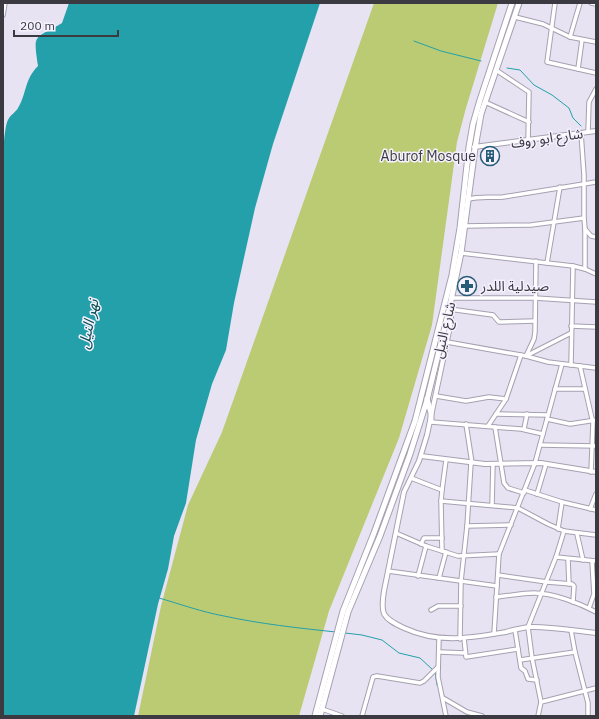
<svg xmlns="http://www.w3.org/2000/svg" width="599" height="719" font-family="'IBM Plex Sans','Noto Sans Arabic',sans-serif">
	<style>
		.green { fill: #bbcb74 }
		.water { fill: #23a0a9 }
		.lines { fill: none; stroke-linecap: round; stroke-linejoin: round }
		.stream { stroke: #23a0a9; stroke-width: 1 }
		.minor-casing { stroke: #a5a1b0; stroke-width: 5.5 }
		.tertiary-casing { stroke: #a5a1b0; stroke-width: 6 }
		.primary-casing { stroke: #a5a1b0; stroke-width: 7 }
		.minor { stroke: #fff; stroke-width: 3.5 }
		.tertiary { stroke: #fff; stroke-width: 4 }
		.primary { stroke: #fff; stroke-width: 5 }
		.labels { text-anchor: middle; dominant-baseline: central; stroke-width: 3; stroke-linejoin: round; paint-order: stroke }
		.street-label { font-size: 14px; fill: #3b3a40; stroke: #f5f1fe }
		.poi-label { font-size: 14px; fill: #3b3a40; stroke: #f5f1fe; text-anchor: end }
		.water-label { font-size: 15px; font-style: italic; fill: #034c51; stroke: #f5f1fe }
	</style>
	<rect width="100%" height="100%" fill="#e8e3f3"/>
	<path class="green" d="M374 3H498L466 108 457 142 432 325 399 438 329 611 299 716H138L161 606 188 505 222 432Z"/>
	<path class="water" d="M69 3H320L273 144 255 208 234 303 226 350 212 384 196 440 186 503 174 536 168 569 158 604 134 716H3V151C4 144 5 125 8 120 10 115 16 112 18 108 27 93 24 80 38 66 33 32 34 40 62 23Z"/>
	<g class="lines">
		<g class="stream">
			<path d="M414 41 441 51 481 61"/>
			<path d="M507 68 520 70 534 85 552 95 569 108 573 118 581 126"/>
			<path d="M159 598C180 604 202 612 224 616 261 624 298 628 336 632"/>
			<path d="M345 633 362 635 382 640 399 653 420 658 433 670"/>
			<path d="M435 672 437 685"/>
		</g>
		<g class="minor-casing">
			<g id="minor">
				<path d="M555 3 547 62 596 73"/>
				<path d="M591 3 596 4"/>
				<path d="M3 15 5 3"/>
				<path d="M515 17 543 24 570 37 596 42"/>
				<path d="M570 37 580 3"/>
				<path d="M578 69 582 40"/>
				<path d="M496 70 529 92 528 141"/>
				<path d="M485 102 529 122"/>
				<path d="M588 132 589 102 596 89"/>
				<path d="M581 133 584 175V218L585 229 591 236 596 237"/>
				<path d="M469 199C480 196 491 198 503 197L596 182"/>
				<path d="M465 226 531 225 584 218"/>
				<path d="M461 253 573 266 585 269 596 274"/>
				<path d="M547 263 560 187"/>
				<path d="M585 269V229"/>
				<path d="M452 298H535L596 302"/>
				<path d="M449 309 493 315 499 322 535 321"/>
				<path d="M571 326 596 327"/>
				<path d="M447 342 526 356 548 362 596 368"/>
				<path d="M526 356 534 339 535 332 536 261"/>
				<path d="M526 356 571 333"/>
				<path d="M571 365 573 266"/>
				<path d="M580 366 593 423 591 472"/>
				<path d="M555 389H585"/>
				<path d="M436 396 466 401 489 397 506 399"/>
				<path d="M496 414 548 415"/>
				<path d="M547 419 570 424 596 420"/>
				<path d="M431 422 521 429 543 434"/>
				<path d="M466 424 472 463"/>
				<path d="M488 426 506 399 521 355"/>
				<path d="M495 427 504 483 508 488 524 493"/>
				<path d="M524 429 527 414"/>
				<path d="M540 445 596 446"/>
				<path d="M411 478 442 490 441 501 518 508 548 524 564 531 596 535"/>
				<path d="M442 490 446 460"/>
				<path d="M525 490 562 502 596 510"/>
				<path d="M537 494 546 464"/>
				<path d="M441 501 442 551"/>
				<path d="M492 505 493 464"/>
				<path d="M590 509 596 494"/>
				<path d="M467 526 511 525"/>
				<path d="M558 529 562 502"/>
				<path d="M396 533 426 546 458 556 499 554"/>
				<path d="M577 534 583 560"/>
				<path d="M421 544 424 538H442"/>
				<path d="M556 557 596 561"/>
				<path d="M568 559 569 584"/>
				<path d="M388 571 497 586"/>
				<path d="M498 575 547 582 572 584 574 586 573 602"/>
				<path d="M418 576 426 546"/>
				<path d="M439 578 446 552"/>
				<path d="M496 597C509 596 521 593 534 593 553 593 579 603 596 612"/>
				<path d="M589 608 594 594 592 561"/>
				<path d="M431 610 438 606H461"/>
				<path d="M515 630 521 668 525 671 528 679 537 680"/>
				<path d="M571 630 575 652 588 703V716"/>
				<path d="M494 634 499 554 535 463 562 364"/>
				<path d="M439 638 438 677 446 716"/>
				<path d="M464 638 466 657 518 649"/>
				<path d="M460 639 461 581 467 526 471 463"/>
				<path d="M439 652 465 653"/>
				<path d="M520 660 575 652"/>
				<path d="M443 698 467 712 482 716"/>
				<path d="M541 702 532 658 528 627 556 557 564 531"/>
				<path d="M322 709 342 716"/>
				<path d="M362 716 373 677 377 676 420 683 424 681 438 667"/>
				<path d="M538 716 541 702 596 688"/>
			</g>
		</g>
		<g class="tertiary-casing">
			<g id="tertiary">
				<path d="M474 147 596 131"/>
				<path d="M449 310 451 315V322L427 435 419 461 404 492 384 591C380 615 383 618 404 628 439 644 470 638 506 632 513 630 521 628 529 627 550 626 575 631 596 633"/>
				<path d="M421 456 485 464 541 463 596 472"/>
			</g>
		</g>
		<g class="primary-casing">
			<g id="primary">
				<path d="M427 399 431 413V421"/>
				<path d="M315 716 343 611 374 533 415 421 452 275 460 228 469 147 473 124 480 100 512 3"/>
				<path d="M320 716 348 612 380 536 410 454 427 400 449 310 461 253 475 148 481 114 519 3"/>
			</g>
		</g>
		<use href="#minor" class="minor"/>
		<use href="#tertiary" class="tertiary"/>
		<use href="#primary" class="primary"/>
	</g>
	<defs>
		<g id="building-ring" transform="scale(1)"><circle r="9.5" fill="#f5f1fe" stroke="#265c77" stroke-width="1.5"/><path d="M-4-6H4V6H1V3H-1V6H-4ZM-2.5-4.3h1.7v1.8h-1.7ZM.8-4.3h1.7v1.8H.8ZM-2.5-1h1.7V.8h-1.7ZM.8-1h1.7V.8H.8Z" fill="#265c77"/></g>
		<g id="pharmacy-ring" transform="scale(1)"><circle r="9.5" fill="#f5f1fe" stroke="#265c77" stroke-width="1.5"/><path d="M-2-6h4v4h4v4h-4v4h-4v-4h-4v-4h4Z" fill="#265c77"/></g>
	</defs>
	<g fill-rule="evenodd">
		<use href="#building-ring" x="490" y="156"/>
		<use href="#pharmacy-ring" x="467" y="286"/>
	</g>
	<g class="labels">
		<g class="street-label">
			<text transform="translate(547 138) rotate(-8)">شارع ابو روف</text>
			<text transform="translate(444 330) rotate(-77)">شارع النيل</text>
		</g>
		<g class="poi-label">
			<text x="476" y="156">Aburof Mosque</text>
			<text x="481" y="286" text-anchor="start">صيدلية اللدر</text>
		</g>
		<g class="water-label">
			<text transform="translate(88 324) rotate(-78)">نهر النيل</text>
		</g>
	</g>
	<rect width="599" height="719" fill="none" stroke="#3b3a40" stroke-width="8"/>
	<path d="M14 30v6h104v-6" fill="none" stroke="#3b3a40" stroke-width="2"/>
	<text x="20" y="30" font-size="12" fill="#3b3a40" stroke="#f5f1fe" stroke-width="3" paint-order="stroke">200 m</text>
</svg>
